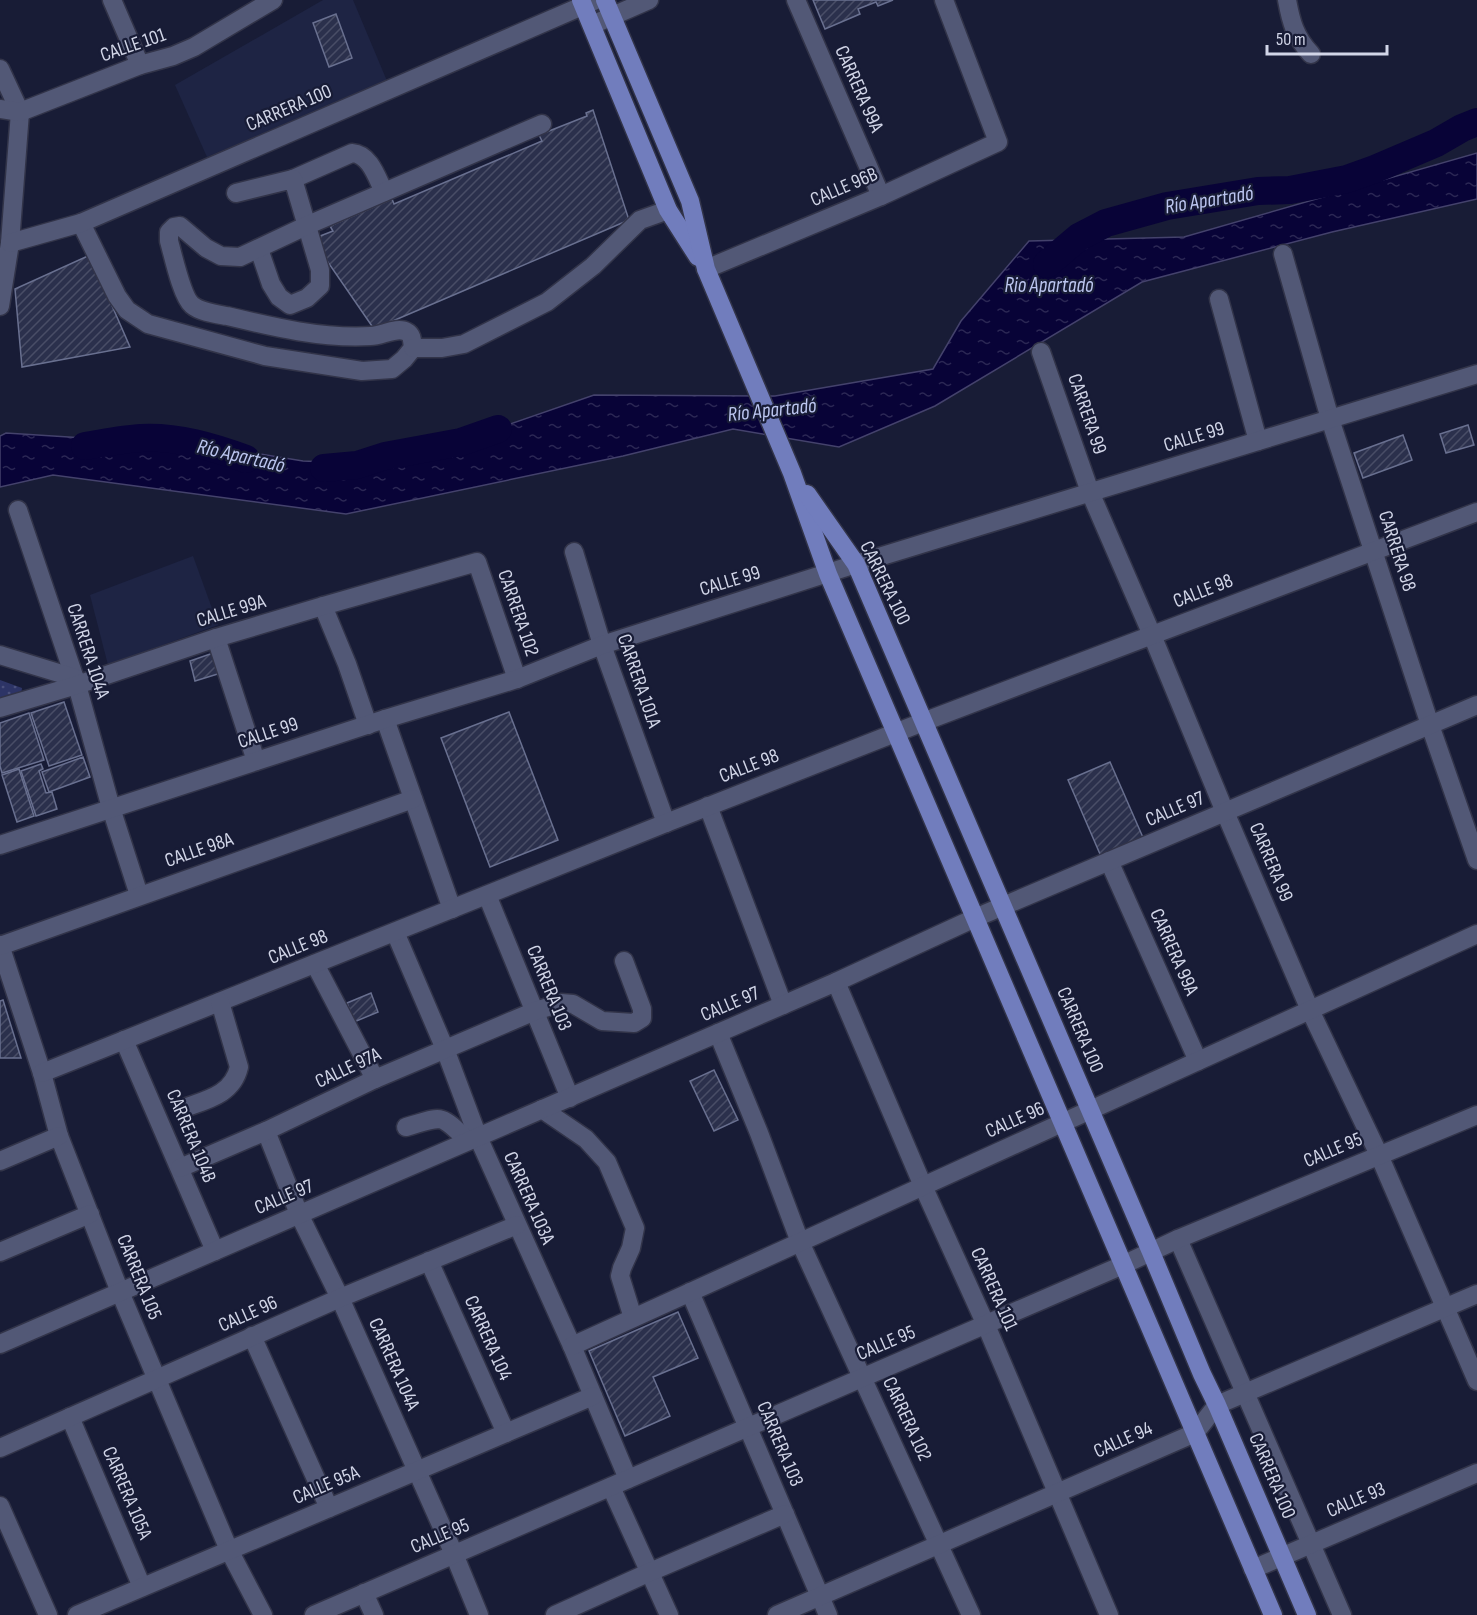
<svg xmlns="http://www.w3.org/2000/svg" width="1477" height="1615" font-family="'Sofia Sans Condensed',sans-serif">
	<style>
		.built { fill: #1e2444 }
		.park { fill: url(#park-dots) }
		.water { fill: url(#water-ripples); stroke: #44426c; stroke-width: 1.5 }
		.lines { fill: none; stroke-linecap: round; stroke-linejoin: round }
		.river { stroke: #080337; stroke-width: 28 }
		.building { fill: url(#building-hatch); stroke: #697090; stroke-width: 1.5 }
		.minor-casing { stroke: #323449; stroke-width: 21 }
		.major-casing { stroke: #323449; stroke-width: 21 }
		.minor { stroke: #525876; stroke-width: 18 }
		.major { stroke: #717dbd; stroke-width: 18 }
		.labels { text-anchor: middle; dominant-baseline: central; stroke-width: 4.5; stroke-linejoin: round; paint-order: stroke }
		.street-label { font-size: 20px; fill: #d1d5e7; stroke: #181c36 }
		.water-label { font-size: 21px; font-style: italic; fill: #bcc6f0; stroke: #181c36 }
	</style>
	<defs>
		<pattern id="park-dots" width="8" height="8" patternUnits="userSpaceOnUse" patternTransform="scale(1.5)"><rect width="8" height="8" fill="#2d3466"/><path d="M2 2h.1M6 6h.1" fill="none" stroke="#4a507c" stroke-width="1.8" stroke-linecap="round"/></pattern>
		<pattern id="water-ripples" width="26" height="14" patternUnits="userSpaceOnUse" patternTransform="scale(1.5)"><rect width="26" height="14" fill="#080337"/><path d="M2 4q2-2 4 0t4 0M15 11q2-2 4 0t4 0" fill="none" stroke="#2b2754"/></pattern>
		<pattern id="building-hatch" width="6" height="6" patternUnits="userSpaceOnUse" patternTransform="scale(1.5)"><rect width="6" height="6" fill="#2b304c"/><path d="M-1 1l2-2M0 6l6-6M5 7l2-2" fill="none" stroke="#494d66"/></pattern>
	</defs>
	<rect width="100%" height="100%" fill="#181c36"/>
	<g class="built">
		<path d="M323 0H353L387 81 207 157 175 85Z"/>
		<path d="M193 556 218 625 108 665 90 595Z"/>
	</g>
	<path class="park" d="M0 680 22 688 21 695 0 701Z"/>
	<path class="water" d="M1477 153V199L1332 232 1142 282 935 406 839 447 733 429 623 456 346 514 53 475 0 487V436L6 433 210 446 303 461 400 465 493 430 594 395 775 396 933 369 961 321 1029 241 1184 237Z"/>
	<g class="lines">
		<g class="river">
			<path d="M1047 264 1079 237 1106 223 1167 206 1258 191 1290 190 1347 179 1375 169 1436 143 1462 128 1477 122"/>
			<path d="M85 446C104 443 123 439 141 438 177 436 213 447 246 459"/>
			<path d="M324 468 357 465 385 456 461 442 498 429"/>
		</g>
	</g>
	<g class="building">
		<path d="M813 0H893L878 6 876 2 858 9 860 14 825 29Z"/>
		<path d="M336 14 352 58 329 67 313 23Z"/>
		<path d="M593 110 629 220 374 329 312 239 333 231 330 226 392 199 394 204 542 141 539 135 587 116 586 113Z"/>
		<path d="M90 255 130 347 22 367 15 289Z"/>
		<path d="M1468 425 1474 445 1446 453 1440 434Z"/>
		<path d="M1403 435 1412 460 1363 478 1354 453Z"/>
		<path d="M216 652 221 673 195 681 190 661Z"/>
		<path d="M64 702 82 755 49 766 31 713Z"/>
		<path d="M509 712 558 840 490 867 441 738Z"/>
		<path d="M29 713 44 760 2 773 0 766V723Z"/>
		<path d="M83 757 90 777 49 792 42 772Z"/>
		<path d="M1110 762 1145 842 1103 861 1068 780Z"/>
		<path d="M41 764 43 769 39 771 46 793 52 792 57 809 36 816 21 771Z"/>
		<path d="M19 769 34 816 17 822 2 775Z"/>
		<path d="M371 993 378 1012 354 1022 347 1003Z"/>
		<path d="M3 1000 21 1058H0V1001Z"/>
		<path d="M714 1070 738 1120 714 1131 690 1081Z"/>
		<path d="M678 1312 698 1358 653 1377 670 1416 625 1436 589 1351Z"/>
	</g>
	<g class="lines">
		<g class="minor-casing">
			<g id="minor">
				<path d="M112 0 140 65"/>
				<path d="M796 0 881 196"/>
				<path d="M1287 0C1291 22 1295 37 1311 54"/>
				<path d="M592 25 649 0"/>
				<path d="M0 69 20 112 10 243 0 306"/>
				<path d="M0 109 20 112 140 65 173 56 194 47 273 0"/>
				<path d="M293 179 352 153C370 154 377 178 384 192"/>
				<path d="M236 193 293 179 320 270V286L307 298 290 305 279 297 271 284 259 249"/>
				<path d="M81 223 117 296 127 310 148 324 265 356 362 371 392 369 404 359 413 348C412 343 413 335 407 332 397 326 382 336 371 336 323 339 273 327 227 316 216 314 200 312 192 305 182 297 173 255 169 241V232L174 227 180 226 206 248 221 256 240 257 308 225 542 124"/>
				<path d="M10 243 81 223 596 0"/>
				<path d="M1283 254 1330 419 1430 725 1477 860"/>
				<path d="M706 269 881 196 998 142 944 0"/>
				<path d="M1219 299 1258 441"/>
				<path d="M413 348H442L464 344 547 302 593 266 640 220 668 210"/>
				<path d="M1041 352 1090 492 1152 635 1225 812 1310 1010 1379 1155 1477 1381"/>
				<path d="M18 510 77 685 111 808 139 895"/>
				<path d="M574 552 602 645 666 823"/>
				<path d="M323 606 347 664 368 725"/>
				<path d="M216 638 256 761"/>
				<path d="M0 655 75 678"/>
				<path d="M0 708 77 685 216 638 323 606 477 562 517 679"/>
				<path d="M385 719 452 909"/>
				<path d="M708 806 783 1005"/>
				<path d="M0 845 385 719 517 679 602 645 856 564 1477 374"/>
				<path d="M1109 861 1198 1061"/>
				<path d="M487 895 570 1098"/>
				<path d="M395 932 445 1049 478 1137 572 1346 628 1479"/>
				<path d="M0 945 42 1073 59 1136 120 1292 229 1550 263 1615"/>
				<path d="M0 946 413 799"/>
				<path d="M315 964 375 1079"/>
				<path d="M836 982 923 1186 986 1325 1109 1615"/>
				<path d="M718 1033 759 1133 800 1242 971 1615"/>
				<path d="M124 1040 215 1251"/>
				<path d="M42 1073 666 823 923 722 1477 512"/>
				<path d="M187 1107C210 1099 233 1093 239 1067L220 1002"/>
				<path d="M542 1109 586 1139 607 1162 635 1228 631 1248 622 1268 620 1276 633 1318"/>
				<path d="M406 1127C444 1116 439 1113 468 1141"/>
				<path d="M266 1131 299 1214 340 1298 454 1554 479 1615"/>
				<path d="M0 1161 59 1136"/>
				<path d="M180 1168 266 1131 375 1079 535 1011 561 1003 573 1004 602 1021 634 1023 642 1018V1009L624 961"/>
				<path d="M1178 1239 1342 1615"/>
				<path d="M0 1252 90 1214"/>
				<path d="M429 1261 506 1433"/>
				<path d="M690 1292 828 1615"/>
				<path d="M252 1336 329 1508"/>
				<path d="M0 1344 836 982 975 918 1477 705"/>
				<path d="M572 1346 1477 934"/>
				<path d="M70 1417 142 1587"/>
				<path d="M0 1448 340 1298 517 1225"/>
				<path d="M611 1487 669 1615"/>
				<path d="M0 1506 48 1615"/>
				<path d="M1253 1569 1477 1473"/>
				<path d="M364 1593 374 1615"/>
				<path d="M77 1615 593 1396"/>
				<path d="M314 1615 1123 1265 1178 1239 1477 1115"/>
				<path d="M555 1615 650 1572 785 1514"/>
				<path d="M777 1615 1195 1433 1217 1405 1477 1294"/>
			</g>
		</g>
		<g class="major-casing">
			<g id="major">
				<path d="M581 0 668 210 698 257"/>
				<path d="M605 0 690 201 706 269 792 473 828 574 1273 1615"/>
				<path d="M807 494 856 564 1151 1252 1202 1374 1217 1405 1307 1615"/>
			</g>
		</g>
		<use href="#minor" class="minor"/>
		<use href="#major" class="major"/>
	</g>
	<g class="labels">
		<g class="street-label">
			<text transform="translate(133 45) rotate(-19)">CALLE 101</text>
			<text transform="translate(859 89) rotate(66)">CARRERA 99A</text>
			<text transform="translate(289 108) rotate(-23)">CARRERA 100</text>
			<text transform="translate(844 187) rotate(-23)">CALLE 96B</text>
			<text transform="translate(1087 414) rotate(71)">CARRERA 99</text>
			<text transform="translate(1194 437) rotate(-17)">CALLE 99</text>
			<text transform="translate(1397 551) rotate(72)">CARRERA 98</text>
			<text transform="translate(730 581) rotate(-17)">CALLE 99</text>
			<text transform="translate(885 583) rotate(64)">CARRERA 100</text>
			<text transform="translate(1203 591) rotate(-21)">CALLE 98</text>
			<text transform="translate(231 611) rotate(-17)">CALLE 99A</text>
			<text transform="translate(518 613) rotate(71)">CARRERA 102</text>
			<text transform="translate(88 651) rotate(72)">CARRERA 104A</text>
			<text transform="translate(639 681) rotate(71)">CARRERA 101A</text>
			<text transform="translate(268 733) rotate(-18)">CALLE 99</text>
			<text transform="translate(749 766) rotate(-21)">CALLE 98</text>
			<text transform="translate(1175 809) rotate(-23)">CALLE 97</text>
			<text transform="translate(199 850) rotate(-19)">CALLE 98A</text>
			<text transform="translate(1271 862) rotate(67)">CARRERA 99</text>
			<text transform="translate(298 947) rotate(-22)">CALLE 98</text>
			<text transform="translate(1174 952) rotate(66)">CARRERA 99A</text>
			<text transform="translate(549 988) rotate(68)">CARRERA 103</text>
			<text transform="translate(730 1004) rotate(-23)">CALLE 97</text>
			<text transform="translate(1080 1030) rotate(67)">CARRERA 100</text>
			<text transform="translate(348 1068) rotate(-25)">CALLE 97A</text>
			<text transform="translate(1015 1120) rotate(-24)">CALLE 96</text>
			<text transform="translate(191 1136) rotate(67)">CARRERA 104B</text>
			<text transform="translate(1333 1150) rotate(-23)">CALLE 95</text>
			<text transform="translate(284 1197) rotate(-23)">CALLE 97</text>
			<text transform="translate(529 1198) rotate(66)">CARRERA 103A</text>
			<text transform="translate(139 1277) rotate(68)">CARRERA 105</text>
			<text transform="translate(994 1289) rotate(66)">CARRERA 101</text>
			<text transform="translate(248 1314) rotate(-24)">CALLE 96</text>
			<text transform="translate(488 1338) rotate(66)">CARRERA 104</text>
			<text transform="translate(886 1343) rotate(-23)">CALLE 95</text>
			<text transform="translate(394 1364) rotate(66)">CARRERA 104A</text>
			<text transform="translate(907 1419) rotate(65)">CARRERA 102</text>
			<text transform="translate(1123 1440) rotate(-24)">CALLE 94</text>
			<text transform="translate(780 1444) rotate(67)">CARRERA 103</text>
			<text transform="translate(1272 1476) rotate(67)">CARRERA 100</text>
			<text transform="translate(326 1485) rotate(-23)">CALLE 95A</text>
			<text transform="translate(127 1493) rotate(67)">CARRERA 105A</text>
			<text transform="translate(1356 1500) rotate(-23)">CALLE 93</text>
			<text transform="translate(440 1536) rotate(-23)">CALLE 95</text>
		</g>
		<g class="water-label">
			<text transform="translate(1209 200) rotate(-9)">Río Apartadó</text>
			<text x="1049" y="285">Rio Apartadó</text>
			<text transform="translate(772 410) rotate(-6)">Río Apartadó</text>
			<text transform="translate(241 456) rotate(13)">Río Apartadó</text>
		</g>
	</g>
	<path d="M1267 45v9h120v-9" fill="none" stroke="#d1d5e7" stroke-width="3"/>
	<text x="1276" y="45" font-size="18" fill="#d1d5e7" stroke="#181c36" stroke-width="4.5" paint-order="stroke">50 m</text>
</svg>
